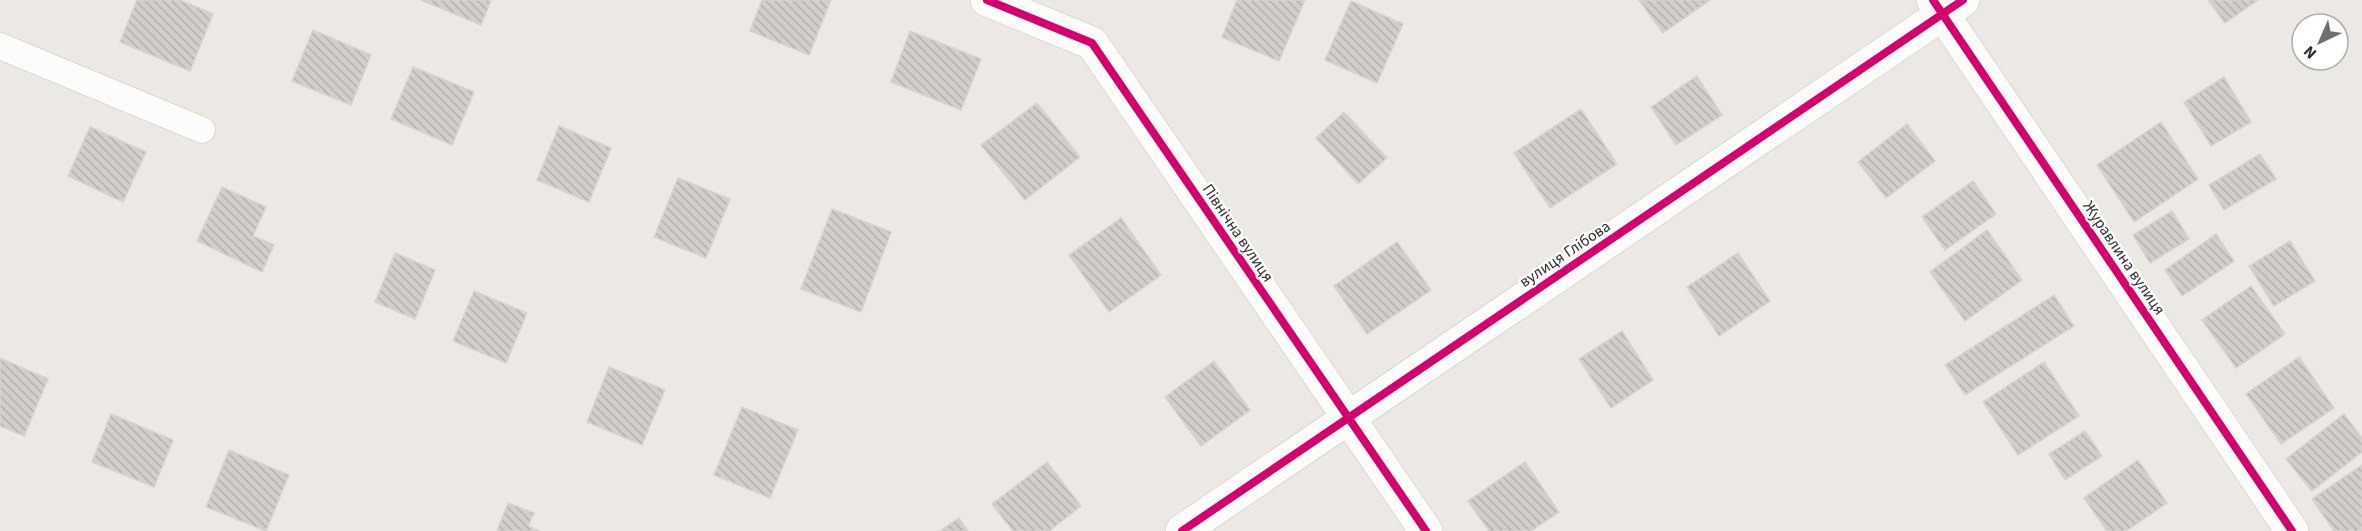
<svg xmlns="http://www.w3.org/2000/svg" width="2362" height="531" font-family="'Source Sans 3',sans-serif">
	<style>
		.building { fill: url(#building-back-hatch); stroke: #d7d4d0; stroke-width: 1.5 }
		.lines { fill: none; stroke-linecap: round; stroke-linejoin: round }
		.service-casing { stroke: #c5c4c5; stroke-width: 27 }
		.minor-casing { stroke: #c5c4c5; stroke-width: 34 }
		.service { stroke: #fcfcfb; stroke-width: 26 }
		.minor { stroke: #fcfcfb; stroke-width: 33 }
		.cycleway-casing { stroke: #fff; stroke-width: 11 }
		.cycleway { stroke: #d6006c; stroke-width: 8 }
		.labels { text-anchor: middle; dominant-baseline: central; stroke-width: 4.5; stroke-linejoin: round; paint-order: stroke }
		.street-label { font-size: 16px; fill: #2e2e2e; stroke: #fff }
	</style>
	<defs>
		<pattern id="building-back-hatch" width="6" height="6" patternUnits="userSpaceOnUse" patternTransform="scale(1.5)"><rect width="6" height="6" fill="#d1cecb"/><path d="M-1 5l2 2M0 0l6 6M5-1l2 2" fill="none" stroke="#b4b1af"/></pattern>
	</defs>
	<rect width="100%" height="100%" fill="#ece8e4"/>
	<g class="building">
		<path d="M137 0H180L213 14 190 71 120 42Z"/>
		<path d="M421 0H491L481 25Z"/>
		<path d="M762 0H831L809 55 750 31Z"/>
		<path d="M1237 0H1305L1279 61 1222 37Z"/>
		<path d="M1639 0H1710L1663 33Z"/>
		<path d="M2208 0H2258L2225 23Z"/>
		<path d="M1351 1 1403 24 1377 83 1325 60Z"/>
		<path d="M313 30 371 55 351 105 292 81Z"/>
		<path d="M910 31 981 59 961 110 891 82Z"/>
		<path d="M413 67 474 92 452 145 391 119Z"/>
		<path d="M1697 76 1722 115 1676 145 1651 107Z"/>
		<path d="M2224 77 2251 122 2211 146 2184 102Z"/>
		<path d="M1037 103 1080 157 1025 200 981 145Z"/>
		<path d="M1581 109 1617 164 1550 208 1514 153Z"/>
		<path d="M1344 112 1387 158 1358 184 1316 138Z"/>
		<path d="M2161 122 2198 179 2134 222 2097 165Z"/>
		<path d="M1907 124 1935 161 1886 198 1858 162Z"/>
		<path d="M559 126 611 148 589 202 537 180Z"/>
		<path d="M90 127 146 152 123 202 68 176Z"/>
		<path d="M2260 154 2276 179 2224 210 2209 185Z"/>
		<path d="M678 178 730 199 706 258 654 237Z"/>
		<path d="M1973 181 1996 214 1945 250 1922 217Z"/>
		<path d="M222 187 266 207 253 236 274 245 262 272 197 241Z"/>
		<path d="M832 209 891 232 861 312 801 289Z"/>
		<path d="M2172 211 2189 239 2150 263 2133 235Z"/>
		<path d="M1121 218 1161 275 1109 312 1069 255Z"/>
		<path d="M1987 230 2022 280 1965 321 1930 272Z"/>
		<path d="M2216 234 2234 261 2182 296 2165 270Z"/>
		<path d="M2290 241 2315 281 2274 306 2249 266Z"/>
		<path d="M1397 242 1431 290 1367 334 1334 286Z"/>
		<path d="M395 253 435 270 415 319 375 302Z"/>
		<path d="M1738 253 1770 301 1719 336 1687 287Z"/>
		<path d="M2251 286 2285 334 2236 368 2202 320Z"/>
		<path d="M474 291 527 313 506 363 453 341Z"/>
		<path d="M2054 295 2074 326 1965 395 1945 365Z"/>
		<path d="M1622 331 1653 380 1611 408 1579 359Z"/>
		<path d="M2299 357 2334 408 2281 444 2246 394Z"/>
		<path d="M0 358 48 379 24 436 0 426Z"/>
		<path d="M1214 361 1250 410 1201 446 1165 397Z"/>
		<path d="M2044 362 2079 416 2018 455 1983 402Z"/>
		<path d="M609 367 665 390 642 445 587 422Z"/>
		<path d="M742 407 798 430 770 498 714 475Z"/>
		<path d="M111 414 173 440 154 487 92 462Z"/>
		<path d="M2344 414 2362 438V452L2312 491 2286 459Z"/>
		<path d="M2085 431 2102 456 2065 480 2049 454Z"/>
		<path d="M229 450 289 475 266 531 206 507Z"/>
		<path d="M2138 460 2167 503 2126 531H2107L2084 498Z"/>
		<path d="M1047 462 1081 506 1049 531H1013L992 504Z"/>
		<path d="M1525 462 1559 512 1531 531H1489L1468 501Z"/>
		<path d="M2362 465V531H2334L2312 499Z"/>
		<path d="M508 503 534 513 528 526 539 531H497Z"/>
		<path d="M959 518 968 531H940Z"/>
	</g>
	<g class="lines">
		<g class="service-casing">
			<path id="service" d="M0 46 202 130"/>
		</g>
		<g class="minor-casing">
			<g id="minor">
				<path d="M987 0 1092 43 1426 531"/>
				<path d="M1933 0 2292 531"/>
				<path d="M1182 531 1963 0"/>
			</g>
		</g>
		<use href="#service" class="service"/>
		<use href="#minor" class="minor"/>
		<g class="cycleway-casing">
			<g id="cycleway">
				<path d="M987 0 1092 43 1426 531"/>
				<path d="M1933 0 2292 531"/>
				<path d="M1182 531 1963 0"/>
			</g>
		</g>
		<use href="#cycleway" class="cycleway"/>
	</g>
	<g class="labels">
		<g class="street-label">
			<text transform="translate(1238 233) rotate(56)">Північна вулиця</text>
			<text transform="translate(1565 254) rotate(-34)">вулиця Глібова</text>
			<text transform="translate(2124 258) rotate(56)">Журавлина вулиця</text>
		</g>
	</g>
	<g transform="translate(2320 42) rotate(224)"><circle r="28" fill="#ffffff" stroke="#ababab" stroke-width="1.5"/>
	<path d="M0-4.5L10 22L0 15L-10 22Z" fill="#706f6e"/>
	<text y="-9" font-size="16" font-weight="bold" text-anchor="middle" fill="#2e2e2e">N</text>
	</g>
</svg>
